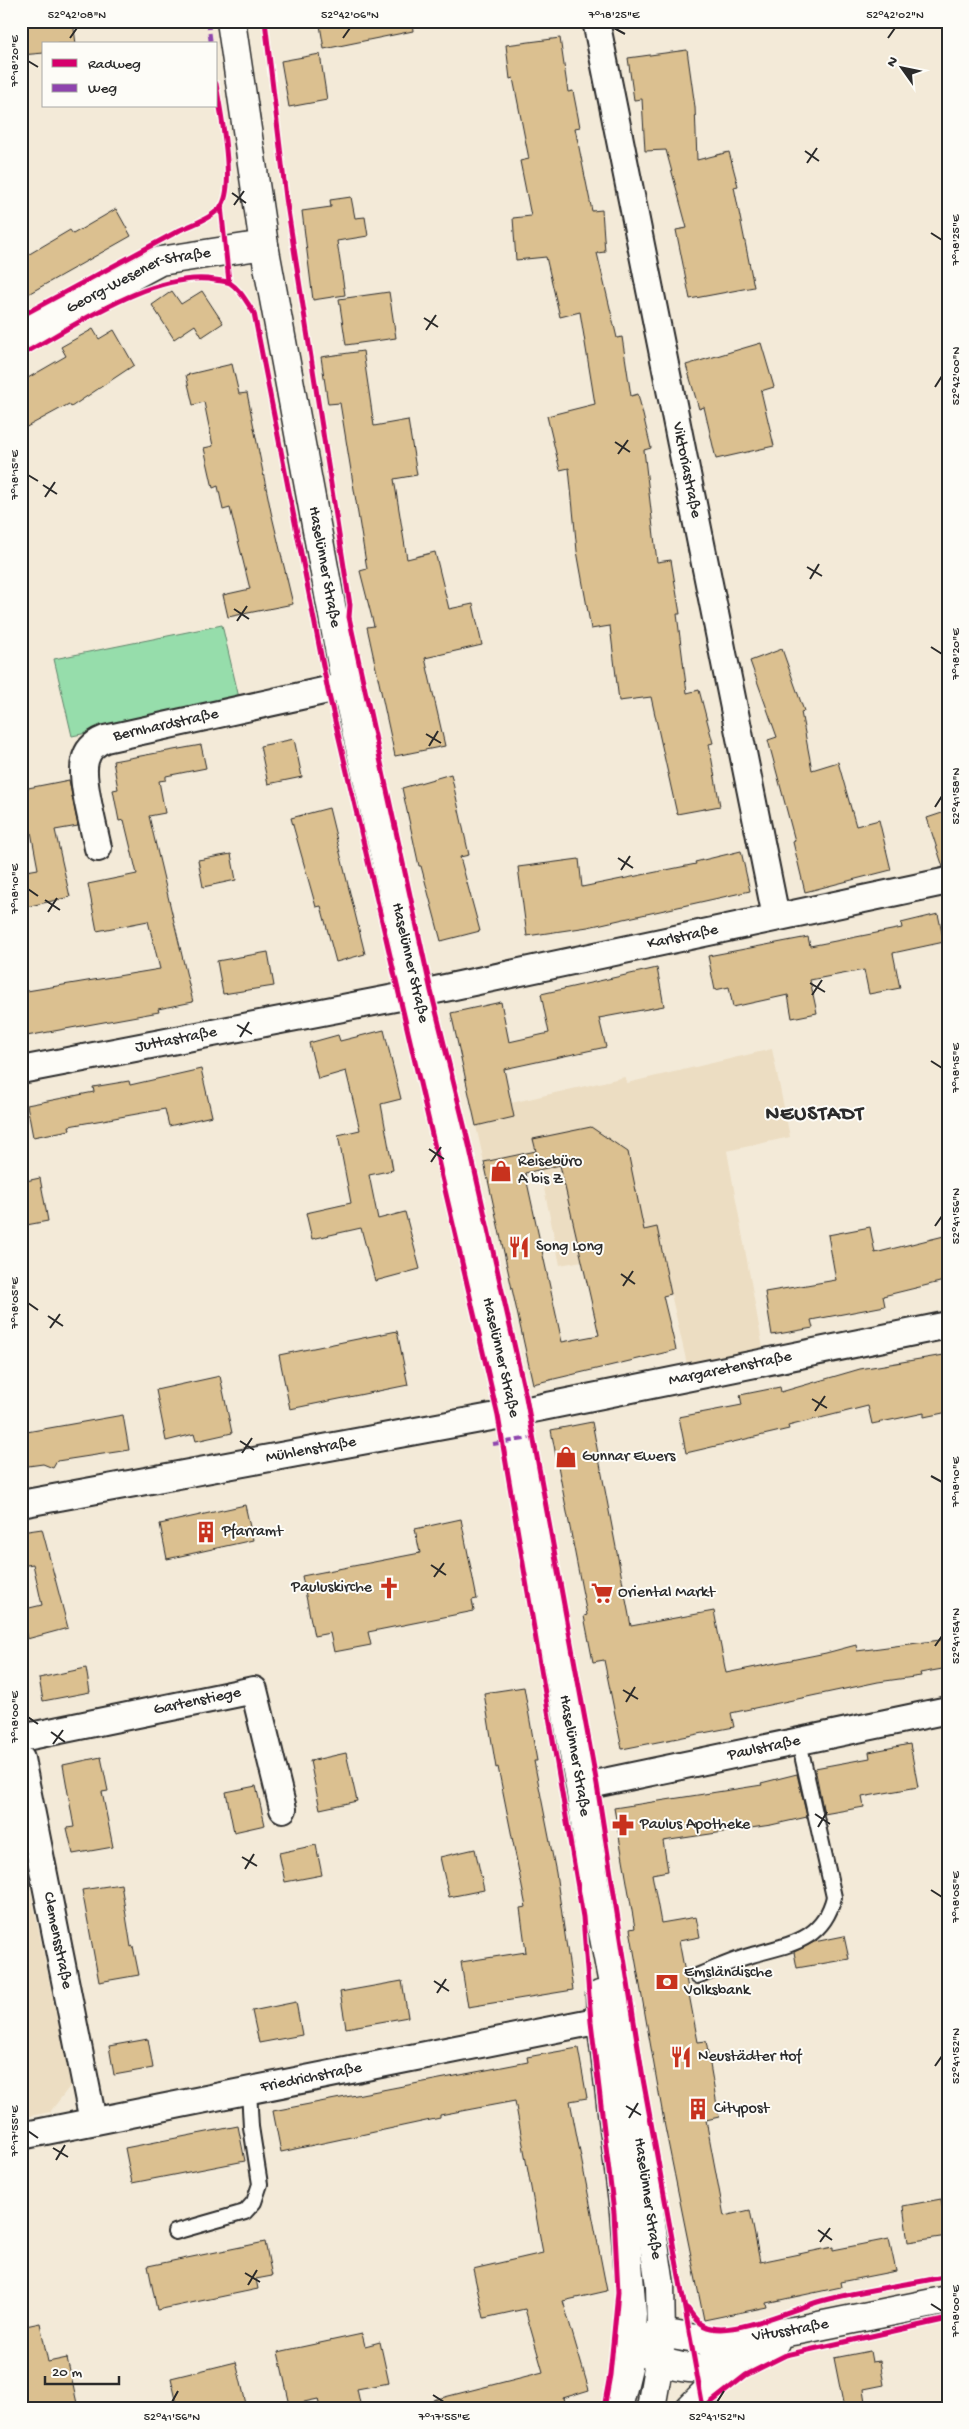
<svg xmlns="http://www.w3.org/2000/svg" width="969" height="2429" font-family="'Gochi Hand',sans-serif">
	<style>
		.built { fill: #ecddc2 }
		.green { fill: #96ddab; stroke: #60846b }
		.building { fill: #dbc090; stroke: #2b2b2b; fill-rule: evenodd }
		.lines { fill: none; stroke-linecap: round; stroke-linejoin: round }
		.lane-casing { stroke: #2b2b2b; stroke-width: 18 }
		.street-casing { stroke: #2b2b2b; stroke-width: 30 }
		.secondary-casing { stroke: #2b2b2b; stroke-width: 31 }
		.lane { stroke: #fdfcf7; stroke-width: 14 }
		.street { stroke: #fdfcf7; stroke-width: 26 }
		.secondary { stroke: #fdfcf7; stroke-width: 28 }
		.quiet { stroke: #8e44ad; stroke-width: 4; stroke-dasharray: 8 4; stroke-linecap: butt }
		.cycleway-casing { stroke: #fdfcf7; stroke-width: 8 }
		.cycleway { stroke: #d6006c; stroke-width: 5 }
		.ticks { fill: none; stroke: #2b2b2b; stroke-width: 2 }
		.labels { text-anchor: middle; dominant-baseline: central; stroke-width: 4; stroke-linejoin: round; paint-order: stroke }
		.street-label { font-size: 16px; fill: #2b2b2b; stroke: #fdfcf7 }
		.poi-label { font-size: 16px; fill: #2b2b2b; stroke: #fdfcf7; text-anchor: start }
		.district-label { font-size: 21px; font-weight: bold; letter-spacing: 1px; fill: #2b2b2b; stroke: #fdfcf7 }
		.neatline { fill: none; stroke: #2b2b2b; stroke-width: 2 }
		.ticks-label { font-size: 12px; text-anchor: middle; fill: #2b2b2b }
	</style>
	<rect width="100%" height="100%" fill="#f3ead8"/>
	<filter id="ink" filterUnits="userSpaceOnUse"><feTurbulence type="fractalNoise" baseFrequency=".02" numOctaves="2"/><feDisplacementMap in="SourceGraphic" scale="10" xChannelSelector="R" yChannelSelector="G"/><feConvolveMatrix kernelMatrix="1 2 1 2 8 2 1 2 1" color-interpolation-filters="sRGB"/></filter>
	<g filter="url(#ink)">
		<g class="built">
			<path d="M772 1049 790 1137 727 1151 763 1348 687 1364 671 1294 593 1311 582 1261 560 1265 536 1150 484 1162 476 1126 514 1117 511 1103 625 1077 627 1083Z"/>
			<path d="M21 1856H23L71 2085 50 2112 21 2118Z"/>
		</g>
		<path class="green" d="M222 625 240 702 72 736 54 659Z"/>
		<g class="building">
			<path d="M21 21H73L76 44H44V53L21 55Z"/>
			<path d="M341 21H412L413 31 324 49 320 25Z"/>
			<path d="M560 38 568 92 573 91 580 127 575 128 592 211 602 210 605 252 597 253 617 338 622 337 631 396 638 394 651 448 644 450 657 562 671 560 680 614H677L687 693 699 690 713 743 709 744 720 806 677 814 651 697 619 701 610 626 591 629 577 551 569 468 560 470 547 416 595 404 580 312 560 317 546 257 516 260 513 218 531 216 520 161 529 159 513 78 510 79 506 45Z"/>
			<path d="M687 50 695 107 697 160 729 152 738 186 734 187 754 287 690 299 676 230 687 228 666 150 645 151 642 99 634 100 628 58Z"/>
			<path d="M320 54 327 100 289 107 281 61Z"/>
			<path d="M351 197 355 218 365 217 368 236 337 241 345 295 313 300 302 211 331 207 330 200Z"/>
			<path d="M116 209 131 236 21 298V259L70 230 73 234Z"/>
			<path d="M172 291 181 304 202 291 223 323 202 337 195 325 174 339 152 305Z"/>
			<path d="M389 292 396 338 346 345 339 299Z"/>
			<path d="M93 329 99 339 114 330 134 365 71 407 69 404 21 430V382L66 356 61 347Z"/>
			<path d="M761 343 774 387 761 391 774 446 716 459 704 407 699 409 686 365Z"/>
			<path d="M363 351 374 426 408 420 417 475 394 479 407 559 435 552 449 609 473 604 482 645 425 658 445 746 395 756 367 627 374 626 360 571 367 569 340 403 328 404 321 357Z"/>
			<path d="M232 364 239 394 247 393 271 512 293 604 228 617 223 595 250 589 230 508 223 510 218 486 213 488 204 448 213 446 204 402 193 405 186 375Z"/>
			<path d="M782 649 804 711 801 712 812 770 838 762 856 826 879 820 891 870 805 892 793 842 795 841 768 740 777 737 750 661Z"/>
			<path d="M294 739 302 777 268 784 260 746Z"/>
			<path d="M201 745 206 768 166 776V780L159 781 165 813 149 816 193 1002 158 1009 159 1012 21 1037V992L160 969 148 921 97 931 88 884 137 874 124 820 119 821 113 790 118 789 113 761Z"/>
			<path d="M451 774 469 855 460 857 480 931 441 941 421 866H419L402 788Z"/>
			<path d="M69 780 78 826 55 830 70 897 21 908V872L38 869 23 789Z"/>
			<path d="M329 808 365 954 336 962 321 906 316 907 291 818Z"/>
			<path d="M948 811V866L943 867 927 818Z"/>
			<path d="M741 851 750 891 588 927 527 936 518 867 579 859 582 887 696 864 695 862Z"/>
			<path d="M231 854 236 880 203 887 198 860Z"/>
			<path d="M938 914 944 942 893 953 900 988 869 994 864 970 810 980 817 1013 792 1018 788 995 733 1007 729 987 715 990 708 956 808 937 810 946 902 928 901 923Z"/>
			<path d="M268 952 274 986 223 994 217 961Z"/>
			<path d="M657 968 664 1006 599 1018 606 1047 504 1069 514 1117 476 1126 451 1013 501 1002 509 1042 549 1033 541 994Z"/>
			<path d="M384 1030 401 1099 381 1104 393 1170 369 1175 378 1219 405 1212 420 1269 375 1281 361 1228 312 1239 306 1213 351 1203 338 1135 360 1130 346 1071 318 1079 309 1043 338 1035 340 1041Z"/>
			<path d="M201 1069 212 1116 169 1126 165 1109 69 1126 70 1130 33 1137 27 1105 94 1092 93 1087 129 1081 130 1085Z"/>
			<path d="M591 1127 628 1152 644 1230 657 1227 671 1294 663 1296 676 1350 533 1384 484 1162 536 1151 533 1139ZM560 1165 599 1335 562 1342 525 1173Z"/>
			<path d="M40 1178 48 1221 21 1226V1182Z"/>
			<path d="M870 1227 875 1253 944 1236 948 1252V1280L883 1296 885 1306 811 1320 813 1328 772 1335 765 1292 836 1280 828 1235Z"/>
			<path d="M397 1331 408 1385 290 1409 279 1355Z"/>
			<path d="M944 1355 948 1375V1412L924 1417V1413L872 1424 868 1406 788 1426 789 1429 686 1453 679 1417 742 1405 740 1395 780 1387 781 1392 860 1369Z"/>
			<path d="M220 1376 232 1433 196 1441 194 1434 166 1441 156 1390Z"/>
			<path d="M123 1415 129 1450 57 1461 53 1468 43 1464 21 1467V1433Z"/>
			<path d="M592 1422 631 1626 714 1611 726 1673 826 1653 856 1645 857 1651 948 1639V1668L920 1673 921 1676 878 1682 731 1713 734 1727 622 1749 604 1660 593 1662 584 1616 587 1615 551 1430Z"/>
			<path d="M245 1505 253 1540 167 1559 160 1524Z"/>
			<path d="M461 1519 477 1599 472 1600 474 1611 368 1632 371 1645 334 1652 330 1633 314 1636 302 1576 420 1553 415 1529Z"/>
			<path d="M42 1529 68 1628 27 1639 21 1610 42 1605 33 1564 21 1566V1532Z"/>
			<path d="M86 1668 90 1692 43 1701 39 1678Z"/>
			<path d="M524 1687 537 1761H534L556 1873 573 1990 468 2007 461 1962 526 1952 520 1908 526 1907 498 1767 496 1768 484 1693Z"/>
			<path d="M910 1744 918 1787 862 1797 864 1807 824 1814 815 1768 870 1758 869 1752Z"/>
			<path d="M346 1753 357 1801 320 1809 310 1761Z"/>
			<path d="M101 1757 108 1791 102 1792 113 1847 73 1854 67 1828 74 1827 63 1765Z"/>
			<path d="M797 1774 807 1817 771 1825 663 1841 668 1871 652 1874 661 1923 696 1917 700 1937 679 1941 698 2042 706 2041 719 2117 706 2120 724 2216 750 2210 760 2262 833 2247V2250L889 2239 896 2271 840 2282 841 2287 766 2303 767 2307 704 2320 665 2127 630 1929 635 1928 614 1808 762 1785 761 1783Z"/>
			<path d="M256 1786 265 1825 234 1832 226 1792Z"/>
			<path d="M316 1845 322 1875 285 1882 279 1853Z"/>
			<path d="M475 1849 484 1890 449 1897 440 1857Z"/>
			<path d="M121 1884 131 1947 133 1946 139 1975 99 1982 82 1890Z"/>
			<path d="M844 1936 849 1959 797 1968 794 1952 814 1942Z"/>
			<path d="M402 1981 408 2017 346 2028 340 1992Z"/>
			<path d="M296 2002 302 2035 259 2043 252 2011Z"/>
			<path d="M148 2039 153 2068 114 2075 109 2046Z"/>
			<path d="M578 2048 587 2098 570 2101 607 2291 563 2301 589 2390 563 2398 566 2408H434L433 2400 543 2372 525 2309 484 2318 473 2269 543 2253 515 2101 440 2115V2118L281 2152 273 2111 528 2062 527 2057Z"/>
			<path d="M238 2126 245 2161 132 2183 125 2148Z"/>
			<path d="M941 2199 947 2236 908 2242 903 2206Z"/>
			<path d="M265 2242 272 2276 256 2279 258 2289 157 2310 148 2266Z"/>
			<path d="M40 2323 48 2362 67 2358 78 2408H21V2327Z"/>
			<path d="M362 2334 365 2346 380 2342 389 2383 357 2389 361 2408H320L318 2399 290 2405 278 2352Z"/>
			<path d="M870 2351 872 2362 880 2361 884 2385 864 2389 867 2408H844L834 2358Z"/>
			<path d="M236 2362 247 2408H178L171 2378Z"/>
		</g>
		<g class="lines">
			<g class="lane-casing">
				<g id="lane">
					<path d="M697 1976C715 1969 733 1960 752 1955 790 1944 823 1941 834 1897L799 1742"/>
					<path d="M175 2232 245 2212 254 2202 260 2184 251 2127 249 2090"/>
				</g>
			</g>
			<g class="street-casing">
				<g id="street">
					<path id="s1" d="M596 21 776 917"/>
					<path id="s2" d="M98 848C94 828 80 779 85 761 87 750 95 743 105 739L346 686"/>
					<path id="s3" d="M21 1070 431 991 948 881"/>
					<path id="s4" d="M21 1504 513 1413 948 1325"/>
					<path id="s5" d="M21 1738 254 1690 283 1809"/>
					<path id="s6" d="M21 1759 93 2121"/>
					<path id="s7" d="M580 1787 948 1710"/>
					<path id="s8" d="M21 2136 601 2020"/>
				</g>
			</g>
			<g class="secondary-casing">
				<g id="secondary">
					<path id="s9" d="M231 21 264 245 346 686 513 1413 580 1787 597 1901 624 2041 660 2285 661 2333 659 2362 651 2408"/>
					<path id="s10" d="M21 335 160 261 264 245"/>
					<path d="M600 1995 601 2020 624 2212 632 2314 629 2363 618 2408"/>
					<path id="s11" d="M645 2339 661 2333 707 2341H728L799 2330 948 2300"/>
					<path d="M645 2352C692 2383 730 2364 775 2342"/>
					<path d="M690 2408 735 2363"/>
				</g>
			</g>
			<use href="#lane" class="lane"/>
			<use href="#street" class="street"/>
			<use href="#secondary" class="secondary"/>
			<g class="quiet">
				<path d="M208 21 211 44"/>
				<path d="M493 1444 537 1437"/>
			</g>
			<g class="cycleway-casing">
				<g id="cycleway">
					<path d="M265 21 286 198 350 605 349 617 431 991 469 1145 526 1397 597 1785 643 2079 703 2408"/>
					<path d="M221 206 229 282"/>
					<path d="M21 316 180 230C194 224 209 219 220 208 237 189 220 109 216 84"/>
					<path d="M21 355C75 326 154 270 215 280 220 281 226 281 230 283 241 290 247 303 254 313L328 691 498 1416 583 1917 591 2022 614 2213 618 2292 610 2375 604 2408"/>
					<path d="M688 2309C694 2318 700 2326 711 2328 738 2334 793 2309 821 2301 862 2290 906 2285 948 2276"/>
					<path d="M704 2408 746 2375 786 2355 948 2319"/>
				</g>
			</g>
			<use href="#cycleway" class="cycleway"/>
		</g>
	</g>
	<path class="ticks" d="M614 28 625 34M70 38 77 28M343 38 350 28M888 38 895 28M28 61 38 67M805 151 819 161M807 163 817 148M232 193 246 203M234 205 244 191M931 233 942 240M424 318 438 327M426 330 436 315M935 387 942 376M615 442 630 452M618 454 628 440M28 475 38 481M43 485 57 494M45 497 55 482M807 567 822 576M810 579 819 564M234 609 249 619M237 621 247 606M931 647 942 654M426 734 441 743M429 746 438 731M935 807 942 796M618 858 633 868M621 870 630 856M28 889 38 896M45 900 60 910M48 912 57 898M810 983 825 992M812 995 822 980M237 1025 252 1034M240 1037 249 1022M931 1061 942 1068M429 1149 444 1159M431 1162 441 1147M935 1226 942 1216M621 1274 635 1284M623 1286 633 1271M28 1303 38 1310M48 1316 63 1326M50 1328 60 1314M812 1399 827 1408M815 1411 825 1396M240 1441 254 1450M242 1453 252 1438M931 1476 942 1482M431 1565 446 1575M434 1577 444 1563M935 1646 942 1636M623 1690 638 1699M626 1702 635 1687M28 1717 38 1724M51 1732 65 1742M53 1744 63 1730M815 1814 830 1824M818 1827 827 1812M242 1857 257 1866M245 1869 254 1854M931 1890 942 1897M434 1981 449 1991M437 1993 446 1979M935 2066 942 2056M626 2106 641 2115M629 2118 638 2103M28 2131 38 2138M53 2148 68 2157M56 2160 65 2145M818 2230 832 2240M820 2242 830 2228M245 2273 260 2282M248 2285 257 2270M931 2304 942 2311M433 2395 444 2402M172 2402 178 2391M717 2402 724 2391"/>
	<defs>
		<g id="shop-bare" transform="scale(1.725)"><path d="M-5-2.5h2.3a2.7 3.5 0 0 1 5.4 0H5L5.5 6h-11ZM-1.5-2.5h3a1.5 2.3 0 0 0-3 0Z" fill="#c8321e" stroke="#fdfcf7" stroke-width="2.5" paint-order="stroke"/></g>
		<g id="restaurant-bare" transform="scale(1.725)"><path d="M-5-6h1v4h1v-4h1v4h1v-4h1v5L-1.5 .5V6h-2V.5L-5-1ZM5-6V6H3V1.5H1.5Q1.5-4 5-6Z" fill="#c8321e" stroke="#fdfcf7" stroke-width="2.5" paint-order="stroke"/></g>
		<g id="building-bare" transform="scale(1.725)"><path d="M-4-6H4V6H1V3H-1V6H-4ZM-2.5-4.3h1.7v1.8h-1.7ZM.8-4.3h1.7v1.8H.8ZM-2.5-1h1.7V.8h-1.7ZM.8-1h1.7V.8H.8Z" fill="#c8321e" stroke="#fdfcf7" stroke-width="2.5" paint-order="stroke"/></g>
		<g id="church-bare" transform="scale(1.725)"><path d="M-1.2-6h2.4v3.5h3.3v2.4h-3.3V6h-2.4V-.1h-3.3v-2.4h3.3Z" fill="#c8321e" stroke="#fdfcf7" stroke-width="2.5" paint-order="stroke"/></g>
		<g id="supermarket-bare" transform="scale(1.725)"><path d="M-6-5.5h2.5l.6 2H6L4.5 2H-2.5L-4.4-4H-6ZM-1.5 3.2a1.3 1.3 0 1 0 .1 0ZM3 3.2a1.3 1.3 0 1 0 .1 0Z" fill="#c8321e" stroke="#fdfcf7" stroke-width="2.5" paint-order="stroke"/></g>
		<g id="pharmacy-bare" transform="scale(1.725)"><path d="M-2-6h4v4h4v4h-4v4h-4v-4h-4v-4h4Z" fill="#c8321e" stroke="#fdfcf7" stroke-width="2.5" paint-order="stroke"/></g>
		<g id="bank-bare" transform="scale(1.725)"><path d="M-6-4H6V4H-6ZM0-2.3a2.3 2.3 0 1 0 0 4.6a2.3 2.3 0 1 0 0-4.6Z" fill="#c8321e" stroke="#fdfcf7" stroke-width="2.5" paint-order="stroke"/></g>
	</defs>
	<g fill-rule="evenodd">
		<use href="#shop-bare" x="501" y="1171"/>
		<use href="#restaurant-bare" x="519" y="1247"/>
		<use href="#shop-bare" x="566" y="1457"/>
		<use href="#building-bare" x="206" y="1532"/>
		<use href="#church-bare" x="389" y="1588"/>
		<use href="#supermarket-bare" x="602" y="1593"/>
		<use href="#pharmacy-bare" x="623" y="1825"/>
		<use href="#bank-bare" x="667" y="1982"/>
		<use href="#restaurant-bare" x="681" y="2057"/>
		<use href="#building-bare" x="698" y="2109"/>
	</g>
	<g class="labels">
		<g class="street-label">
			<text stroke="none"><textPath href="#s10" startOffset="131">Georg-Wesener-Straße</textPath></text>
			<text stroke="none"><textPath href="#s1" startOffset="458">Viktoriastraße</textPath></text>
			<text stroke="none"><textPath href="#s9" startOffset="554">Haselünner Straße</textPath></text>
			<text stroke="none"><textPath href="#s2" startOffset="182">Bernhardstraße</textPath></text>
			<text stroke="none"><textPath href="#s3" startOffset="675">Karlstraße</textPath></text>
			<text stroke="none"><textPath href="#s9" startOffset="959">Haselünner Straße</textPath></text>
			<text stroke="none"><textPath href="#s3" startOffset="158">Juttastraße</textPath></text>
			<text stroke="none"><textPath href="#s9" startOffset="1364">Haselünner Straße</textPath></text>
			<text stroke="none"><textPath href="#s4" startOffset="722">Margaretenstraße</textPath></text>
			<text stroke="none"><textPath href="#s4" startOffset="295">Mühlenstraße</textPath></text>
			<text stroke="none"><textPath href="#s5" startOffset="180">Gartenstiege</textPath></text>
			<text stroke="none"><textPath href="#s7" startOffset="188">Paulstraße</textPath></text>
			<text stroke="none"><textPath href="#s9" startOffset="1769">Haselünner Straße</textPath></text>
			<text stroke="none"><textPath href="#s6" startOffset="185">Clemensstraße</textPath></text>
			<text stroke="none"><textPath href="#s8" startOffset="296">Friedrichstraße</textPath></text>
			<text stroke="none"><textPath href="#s9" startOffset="2218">Haselünner Straße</textPath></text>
			<text stroke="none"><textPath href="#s11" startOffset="148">Vitusstraße</textPath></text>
		</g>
		<g class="poi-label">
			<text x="518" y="1162">Reisebüro<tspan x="518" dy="18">A bis Z</tspan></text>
			<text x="536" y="1247">Song Long</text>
			<text x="582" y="1457">Gunnar Ewers</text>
			<text x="222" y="1532">Pfarramt</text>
			<text x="372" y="1588" text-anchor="end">Pauluskirche</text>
			<text x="618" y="1593">Oriental Markt</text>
			<text x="640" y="1825">Paulus Apotheke</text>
			<text x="684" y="1973">Emsländische<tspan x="684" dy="18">Volksbank</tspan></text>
			<text x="698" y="2057">Neustädter Hof</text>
			<text x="714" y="2109">Citypost</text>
		</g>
		<g class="district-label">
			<text x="815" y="1115">NEUSTADT</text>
		</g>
	</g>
	<rect width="969" height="2429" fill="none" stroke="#fdfcf7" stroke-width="55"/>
	<rect x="42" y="42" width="175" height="65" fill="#fdfcf7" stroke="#a9a8a5"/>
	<rect x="52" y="59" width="25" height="8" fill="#d6006c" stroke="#a9a8a5"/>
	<text x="88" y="68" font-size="15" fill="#2b2b2b">Radweg</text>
	<rect x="52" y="84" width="25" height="8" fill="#8e44ad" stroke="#a9a8a5"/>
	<text x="88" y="92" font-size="15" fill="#2b2b2b">Weg</text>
	<g transform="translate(902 68) rotate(303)" stroke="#fdfcf7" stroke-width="4" paint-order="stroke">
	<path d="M0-4L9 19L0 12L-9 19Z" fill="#2b2b2b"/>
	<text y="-8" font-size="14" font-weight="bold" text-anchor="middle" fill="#2b2b2b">N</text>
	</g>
	<path d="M45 2376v8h74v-8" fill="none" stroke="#2b2b2b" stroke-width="2.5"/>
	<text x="52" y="2376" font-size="15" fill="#2b2b2b" stroke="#fdfcf7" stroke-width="4" paint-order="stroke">20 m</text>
	<rect x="28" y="28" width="914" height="2374" class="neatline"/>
	<g class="ticks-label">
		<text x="77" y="18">52°42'08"N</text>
		<text x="350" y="18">52°42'06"N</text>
		<text x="614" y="18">7°18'25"E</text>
		<text x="895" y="18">52°42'02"N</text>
		<text transform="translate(14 61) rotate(-90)" y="4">7°18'20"E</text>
		<text transform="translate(955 240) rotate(-90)" y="4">7°18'25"E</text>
		<text transform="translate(955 376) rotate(-90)" y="4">52°42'00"N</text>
		<text transform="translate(14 475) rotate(-90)" y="4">7°18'15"E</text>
		<text transform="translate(955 654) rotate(-90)" y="4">7°18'20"E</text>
		<text transform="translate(955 796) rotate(-90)" y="4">52°41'58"N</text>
		<text transform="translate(14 889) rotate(-90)" y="4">7°18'10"E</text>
		<text transform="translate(955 1068) rotate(-90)" y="4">7°18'15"E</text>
		<text transform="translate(955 1216) rotate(-90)" y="4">52°41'56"N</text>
		<text transform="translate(14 1303) rotate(-90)" y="4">7°18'05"E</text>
		<text transform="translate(955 1482) rotate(-90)" y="4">7°18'10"E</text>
		<text transform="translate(955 1636) rotate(-90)" y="4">52°41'54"N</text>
		<text transform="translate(14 1717) rotate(-90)" y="4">7°18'00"E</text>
		<text transform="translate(955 1897) rotate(-90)" y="4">7°18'05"E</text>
		<text transform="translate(955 2056) rotate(-90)" y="4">52°41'52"N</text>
		<text transform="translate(14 2131) rotate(-90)" y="4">7°17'55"E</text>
		<text transform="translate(955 2311) rotate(-90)" y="4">7°18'00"E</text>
		<text x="172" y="2420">52°41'56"N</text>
		<text x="444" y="2420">7°17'55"E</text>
		<text x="717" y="2420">52°41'52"N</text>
	</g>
</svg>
